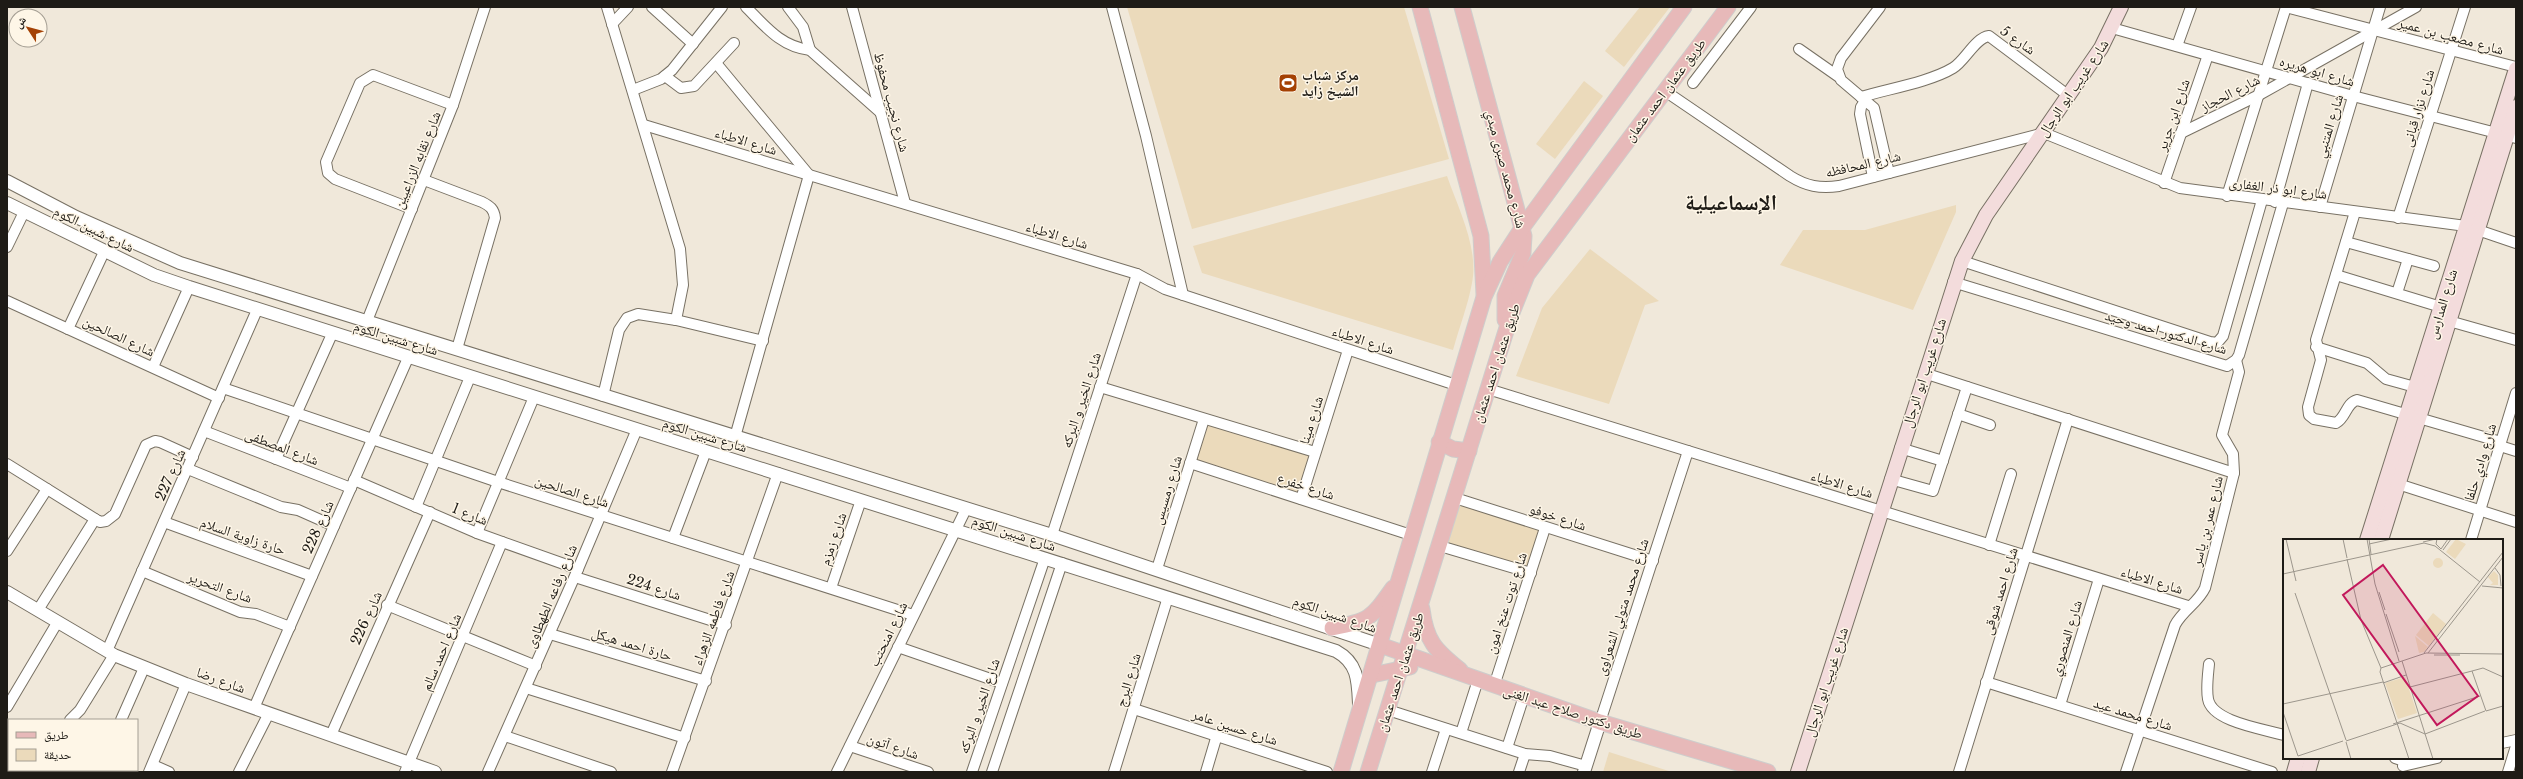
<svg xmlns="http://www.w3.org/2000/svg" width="2523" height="779" font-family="'Libre Baskerville','Noto Naskh Arabic',serif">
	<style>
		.green { fill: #ebdabb }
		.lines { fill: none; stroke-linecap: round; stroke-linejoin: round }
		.minor-casing { stroke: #787164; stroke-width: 12 }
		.tertiary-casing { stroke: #787164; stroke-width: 14 }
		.secondary-casing { stroke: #787164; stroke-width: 16 }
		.primary-casing { stroke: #cecdcc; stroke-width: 17 }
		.minor { stroke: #fff; stroke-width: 10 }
		.tertiary { stroke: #fff; stroke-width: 12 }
		.secondary { stroke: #f3dcdc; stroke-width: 14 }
		.primary { stroke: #e7b9b9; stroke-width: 15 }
		.labels { text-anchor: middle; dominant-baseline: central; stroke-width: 3; stroke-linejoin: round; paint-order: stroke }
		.street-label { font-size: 14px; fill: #1e1b16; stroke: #fef6e7 }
		.poi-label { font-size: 14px; font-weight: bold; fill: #1e1b16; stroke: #fef6e7; text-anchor: start }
		.town-label { font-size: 22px; font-weight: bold; fill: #1e1b16; stroke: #fef6e7 }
		.inset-road { fill: none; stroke: #9c968c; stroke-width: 1 }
		.view { fill: #c2185b; fill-opacity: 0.15; stroke: #c2185b; stroke-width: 2 }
		.inset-edge { fill: none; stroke: #1e1b16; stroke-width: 2 }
	</style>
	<rect width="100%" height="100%" fill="#f0e8da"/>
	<g class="green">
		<path d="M1127 7H1404L1449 159 1192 229Z"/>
		<path d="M1640 7H1670L1624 67 1605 51Z"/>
		<path d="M1584 81 1603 96 1555 159 1536 144Z"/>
		<path d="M1447 176C1458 208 1479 248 1472 283 1468 305 1459 328 1453 350L1202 273 1193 246Z"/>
		<path d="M1956 205V212L1913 310 1780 265 1803 230H1865Z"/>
		<path d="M1590 249 1659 301 1645 305 1609 404 1516 376 1542 308Z"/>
		<path d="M1206 421 1312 454 1300 496 1193 462Z"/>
		<path d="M1460 501 1543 529 1530 571 1447 546Z"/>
		<path d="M1609 752 1672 772H1603Z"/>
	</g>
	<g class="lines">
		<g class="minor-casing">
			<g id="minor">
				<path d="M607 7 680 249 683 285 676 320"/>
				<path d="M652 7 693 44"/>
				<path d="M746 7C765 26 781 47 810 50L880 112"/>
				<path d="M788 7 803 27 810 50"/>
				<path d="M852 7 905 203"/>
				<path d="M1112 7 1146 136 1183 295"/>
				<path d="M1880 7 1841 58 1837 69 1841 80 1874 108 1889 173"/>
				<path d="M2286 7 2516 67"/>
				<path d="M612 24 628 7"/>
				<path d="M2112 28 2353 96 2516 138"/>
				<path d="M2177 46 2191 7"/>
				<path d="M1799 49 1839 77"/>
				<path d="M716 63 809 175 735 437"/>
				<path d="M665 76 681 88 694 86 734 43"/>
				<path d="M1693 83 1751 7"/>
				<path d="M633 90 661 79 672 70 722 7"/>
				<path d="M1665 91 1790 176C1806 186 1820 189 1839 186L2044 133 2180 188 2466 226 2516 243"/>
				<path d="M1861 97C1887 89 1930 82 1953 68 1965 61 1975 38 1989 36L2069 96"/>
				<path d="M1865 101 1861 107 1860 114 1873 177"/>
				<path d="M644 125 1137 274 1165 289 1456 385"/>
				<path d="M2181 133 2259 95 2416 7"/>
				<path d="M424 180 482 202C490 206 494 209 495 218L457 349"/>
				<path d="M2164 183 2208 55"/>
				<path d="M2227 196 2286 7"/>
				<path d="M2275 202 2308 83"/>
				<path d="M2320 207 2380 7"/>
				<path d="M412 209 335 179 328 173 326 162 360 83 373 75 453 105"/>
				<path d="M2355 212 2316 340 2321 360 2308 407 2309 415 2314 419 2336 423C2346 418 2346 403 2357 400L2501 442"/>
				<path d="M2398 218 2465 7"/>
				<path d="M2346 242 2434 266"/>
				<path d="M7 247 24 212"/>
				<path d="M1962 261 2210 342 2217 343 2223 336 2262 200"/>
				<path d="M2336 275 2441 307"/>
				<path d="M1953 282 2227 366 2236 360 2239 355 2283 203"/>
				<path d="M2397 293 2408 259"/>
				<path d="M7 301 219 398"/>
				<path d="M367 321 453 105 485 7"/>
				<path d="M2449 321 2516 340"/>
				<path d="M68 329 104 252"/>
				<path d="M2316 347 2367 363 2386 379 2415 387"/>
				<path d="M153 367 189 287"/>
				<path d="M1924 373 2234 473"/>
				<path d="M1100 387 1315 452"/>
				<path d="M223 388 498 482 913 615"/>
				<path d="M1488 389 2188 606"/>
				<path d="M603 396 619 330 627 318 638 314 676 320 763 341"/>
				<path d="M1958 414 1990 425"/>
				<path d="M204 431 351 488"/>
				<path d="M2500 446 2516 451"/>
				<path d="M1900 448 1943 461"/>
				<path d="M276 459 332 334"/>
				<path d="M1190 463 1414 536"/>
				<path d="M7 464 100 522 106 521 115 514 146 445 155 441 160 442 193 457"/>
				<path d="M188 469 281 507 298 510 334 526"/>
				<path d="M1890 479 1933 491 1967 387"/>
				<path d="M354 480 477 533 578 569"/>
				<path d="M2398 484 2516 522"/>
				<path d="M1455 498 1653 561"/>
				<path d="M1301 499 1348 350"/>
				<path d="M416 507 470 377"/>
				<path d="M164 522 312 576"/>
				<path d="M477 533 534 397"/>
				<path d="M1052 535 1137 274"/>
				<path d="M673 538 706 451"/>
				<path d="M2471 540 2516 393"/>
				<path d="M1989 545 2011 474"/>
				<path d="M1440 546 1531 573"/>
				<path d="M7 551 47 489"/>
				<path d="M1157 569 1204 419"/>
				<path d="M142 571 240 612 256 614 290 627"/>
				<path d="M575 577 726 625"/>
				<path d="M831 588 861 500"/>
				<path d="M387 605 536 666"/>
				<path d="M38 610 95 519"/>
				<path d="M550 634 706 681"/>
				<path d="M898 647 1002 683"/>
				<path d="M107 651 257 310"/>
				<path d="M2209 664C2208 675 2206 688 2208 699 2212 722 2264 729 2284 735"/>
				<path d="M1986 682 2272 772"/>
				<path d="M1494 686 1545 528"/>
				<path d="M526 688 685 738"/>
				<path d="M2060 705 2099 579"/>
				<path d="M7 707 57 623"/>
				<path d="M254 708 408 358"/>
				<path d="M1134 709 1327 772"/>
				<path d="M1388 710 1525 754 1550 756 1586 766"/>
				<path d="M70 720 80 710 114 655"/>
				<path d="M121 720 144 668"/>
				<path d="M1600 722 1688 451"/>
				<path d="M1461 733 1478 680"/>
				<path d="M331 735 430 512"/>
				<path d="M505 736 611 772"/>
				<path d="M2502 743 2516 740"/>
				<path d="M850 746 928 772"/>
				<path d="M1507 748 1524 696"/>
				<path d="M2395 758 2404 761"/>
				<path d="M153 765 169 772"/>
				<path d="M2403 766 2437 758"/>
				<path d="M36 772 38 770"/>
				<path d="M98 772 99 770"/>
				<path d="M149 772 186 684"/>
				<path d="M239 772 269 713"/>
				<path d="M405 772 502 542"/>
				<path d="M488 772 578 569 637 429"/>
				<path d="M672 772 778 473"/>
				<path d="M837 772 966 509"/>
				<path d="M972 772 1045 558"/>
				<path d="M992 772 1062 563"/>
				<path d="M1114 772 1168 597"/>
				<path d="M1206 772 1217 735"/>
				<path d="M1432 772 1446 729"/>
				<path d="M1519 772 1525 754"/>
				<path d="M1959 772 2068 419"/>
				<path d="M2126 772 2175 625C2183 610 2198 603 2205 588L2234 473 2233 454 2222 435 2239 372 2236 360"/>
				<path d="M2508 772 2516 746"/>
			</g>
		</g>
		<g class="tertiary-casing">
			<g id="tertiary">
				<path d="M7 181 76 217 180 263 1052 535 1380 645"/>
				<path d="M7 203 154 275 189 287 1336 651C1358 663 1358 681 1359 704"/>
				<path d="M7 592 114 655 186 684 435 772"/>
				<path d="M1584 772 1600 722"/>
			</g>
		</g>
		<g class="secondary-casing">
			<g id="secondary">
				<path d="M2367 540 2516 69"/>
				<path d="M2381 540 2516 107"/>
				<path d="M1798 772 1962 261 1986 215 2101 48 2121 7"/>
				<path d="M2294 772 2298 758"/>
				<path d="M2308 772 2312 758"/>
			</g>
		</g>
		<g class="primary-casing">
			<g id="primary">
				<path d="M1420 7 1481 236 1484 294"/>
				<path d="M1462 7 1524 236 1523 253 1505 296V320"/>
				<path d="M1439 442 1453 449 1469 451"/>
				<path d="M1422 609C1426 641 1435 650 1460 670"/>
				<path d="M1332 628C1369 621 1371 619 1393 588"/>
				<path d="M1380 645 1600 722 1768 772"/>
				<path d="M1372 675 1410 667"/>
				<path d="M1341 772 1484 297 1500 262 1522 228 1684 7"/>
				<path d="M1368 772 1511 315 1527 275 1728 7"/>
			</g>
		</g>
		<use href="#minor" class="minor"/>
		<use href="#tertiary" class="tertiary"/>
		<use href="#secondary" class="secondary"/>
		<use href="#primary" class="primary"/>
	</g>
	<defs>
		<g id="stadium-square" transform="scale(1)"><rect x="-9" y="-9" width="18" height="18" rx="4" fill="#a44104" stroke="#fef6e7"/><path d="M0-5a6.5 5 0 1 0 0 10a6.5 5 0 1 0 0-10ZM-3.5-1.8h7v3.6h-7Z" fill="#fff"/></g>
	</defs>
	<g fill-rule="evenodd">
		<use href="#stadium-square" x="1288" y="83"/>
	</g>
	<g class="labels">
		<g class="street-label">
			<text transform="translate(2451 36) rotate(15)">شارع مصعب بن عمير</text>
			<text transform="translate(2018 40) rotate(35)">شارع 5</text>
			<text transform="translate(2317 71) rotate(16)">شارع ابو هريره</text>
			<text transform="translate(2073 88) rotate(-56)">شارع غريب ابو الرجال</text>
			<text transform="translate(1665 90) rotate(-53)">طريق عثمان احمد عثمان</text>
			<text transform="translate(2230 93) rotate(-27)">شارع الحجاز</text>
			<text transform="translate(892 102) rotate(75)">شارع نجيب محفوظ</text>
			<text transform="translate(2418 108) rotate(-73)">شارع نزار قبانى</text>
			<text transform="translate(2173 115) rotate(-71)">شارع ابن جرير</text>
			<text transform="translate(2329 126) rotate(-73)">شارع المتنبي</text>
			<text transform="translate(746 141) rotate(17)">شارع الاطباء</text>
			<text transform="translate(417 160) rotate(-68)">شارع نقابه الزراعيين</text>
			<text transform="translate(1863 164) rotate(-13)">شارع المحافظه</text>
			<text transform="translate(1506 169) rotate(75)">شارع محمد صبرى مبدي</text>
			<text transform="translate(2278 188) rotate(7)">شارع ابو ذر الغفارى</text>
			<text transform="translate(94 229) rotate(26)">شارع شبين الكوم</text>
			<text transform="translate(1057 235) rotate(17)">شارع الاطباء</text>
			<text transform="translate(2442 304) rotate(-73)">شارع المدارس</text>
			<text transform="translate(2166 332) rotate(16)">شارع الدكتور احمد وحيد</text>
			<text transform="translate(119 336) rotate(25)">شارع الصالحين</text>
			<text transform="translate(396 338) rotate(17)">شارع شبين الكوم</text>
			<text transform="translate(1363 340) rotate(18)">شارع الاطباء</text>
			<text transform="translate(1496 363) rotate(-72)">طريق عثمان احمد عثمان</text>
			<text transform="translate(1924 373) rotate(-72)">شارع غريب ابو الرجال</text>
			<text transform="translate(1081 400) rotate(-72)">شارع الخير و البركه</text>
			<text transform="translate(1311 420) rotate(-72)">شارع مينا</text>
			<text transform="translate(705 435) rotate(17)">شارع شبين الكوم</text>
			<text transform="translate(282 447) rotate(21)">شارع المصطفى</text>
			<text transform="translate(2480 462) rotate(-73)">شارع وادي حلفا</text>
			<text transform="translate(170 475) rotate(-66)">شارع 227</text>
			<text transform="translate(1842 484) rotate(17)">شارع الاطباء</text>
			<text transform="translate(1306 486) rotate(18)">شارع خفرع</text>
			<text transform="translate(1167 490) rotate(-73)">شارع رمسيس</text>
			<text transform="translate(572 491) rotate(18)">شارع الصالحين</text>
			<text transform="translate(470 514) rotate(22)">شارع 1</text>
			<text transform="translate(1558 517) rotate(18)">شارع خوفو</text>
			<text transform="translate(2207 521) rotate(-76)">شارع عمر بن ياسر</text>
			<text transform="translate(318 527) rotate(-66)">شارع 228</text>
			<text transform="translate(1014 533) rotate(18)">شارع شبين الكوم</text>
			<text transform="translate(243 536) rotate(19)">حارة زاوية السلام</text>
			<text transform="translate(833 539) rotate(-71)">شارع زمزم</text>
			<text transform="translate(2152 580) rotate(17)">شارع الاطباء</text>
			<text transform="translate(220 587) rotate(20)">شارع التحرير</text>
			<text transform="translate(654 587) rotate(18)">شارع 224</text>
			<text transform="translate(2000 591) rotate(-73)">شارع احمد شوقى</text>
			<text transform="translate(551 596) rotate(-67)">شارع رفاعه الطهطاوى</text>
			<text transform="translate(1506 603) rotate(-72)">شارع توت عنخ امون</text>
			<text transform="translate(1622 607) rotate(-72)">شارع محمد متولي الشعراوى</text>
			<text transform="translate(1335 614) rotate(19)">شارع شبين الكوم</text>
			<text transform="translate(366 618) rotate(-66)">شارع 226</text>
			<text transform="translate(713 618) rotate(-70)">شارع فاطمه الزهراء</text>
			<text transform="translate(888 634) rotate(-64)">شارع امنحتب</text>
			<text transform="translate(2066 638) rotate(-73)">شارع المنصوري</text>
			<text transform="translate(632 644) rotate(17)">حارة احمد هيكل</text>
			<text transform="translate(441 652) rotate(-67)">شارع احمد سالم</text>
			<text transform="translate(1400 672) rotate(-72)">طريق عثمان احمد عثمان</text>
			<text transform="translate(221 680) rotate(20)">شارع رضا</text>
			<text transform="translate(1128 680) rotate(-73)">شارع البرج</text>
			<text transform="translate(1826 682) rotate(-72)">شارع غريب ابو الرجال</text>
			<text transform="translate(979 706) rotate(-71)">شارع الخير و البركه</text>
			<text transform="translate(1573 712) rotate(18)">طريق دكتور صلاح عبد الغنى</text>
			<text transform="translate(2133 714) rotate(17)">شارع محمد عيد</text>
			<text transform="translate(1235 727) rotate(18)">شارع حسين عامر</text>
			<text transform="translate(893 746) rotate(19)">شارع آتون</text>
		</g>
		<g class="poi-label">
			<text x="1302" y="75">مركز شباب<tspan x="1302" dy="16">الشيخ زايد</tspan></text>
		</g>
		<g class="town-label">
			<text x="1731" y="202">الإسماعيلية</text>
		</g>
	</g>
	<g transform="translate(2283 539)">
		<rect width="220" height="220" fill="#f0e8da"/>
		<path d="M173 0 183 5 172 20 163 13ZM150 24a5 5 0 1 1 10 0a5 5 0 1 1-10 0ZM211 32 215 36V46H207L210 44 205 38ZM150 74 163 85 146 107 133 96ZM132 97 145 108 141 113 136 114ZM122 138 134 174 115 180 102 144Z" fill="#ebdabb"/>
		<path class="inset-road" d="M3 0 13 42M60 0 64 19M84 0 92 45 116 122M86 0 88 15M154 0 153 5 158 10M140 3 153 0M86 5 109 0M158 10 165 0M160 11 168 0M64 20 78 81 98 129M212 29 217 36 218 47M0 35 141 4 152 7 197 43M199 47 220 49M96 53 102 71M12 54 63 201M103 75 116 113M141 114 220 13M145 114 220 18M151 116H177M119 122 150 220M189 132 200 129 220 138M97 133 98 129 143 114 220 115M97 133 126 220M100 144 123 136M127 148 189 132 203 172 220 167M0 165 100 143M0 173 15 217 60 202M110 185 197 157M63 202 117 184 142 195 202 172M63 203 68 220"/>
		<path class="view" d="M100 26 195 157 154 186 60 56Z"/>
		<rect width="220" height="220" class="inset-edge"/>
	</g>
	<rect width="2523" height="779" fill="none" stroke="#1e1b16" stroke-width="16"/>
	<rect x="8" y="719" width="130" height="52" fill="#fef6e7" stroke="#a49e93"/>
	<rect x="16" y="732" width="20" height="6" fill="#e7b9b9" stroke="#a49e93"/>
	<text x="44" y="739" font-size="12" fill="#1e1b16">طريق</text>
	<rect x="16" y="749" width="20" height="12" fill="#ebdabb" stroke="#a49e93"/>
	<text x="44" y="759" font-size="12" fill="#1e1b16">حديقة</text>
	<g transform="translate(28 28) rotate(306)"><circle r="19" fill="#fef6e7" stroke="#a49e93"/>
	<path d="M0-3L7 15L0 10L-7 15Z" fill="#a44104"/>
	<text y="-6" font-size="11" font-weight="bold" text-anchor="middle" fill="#1e1b16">ش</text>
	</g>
</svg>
